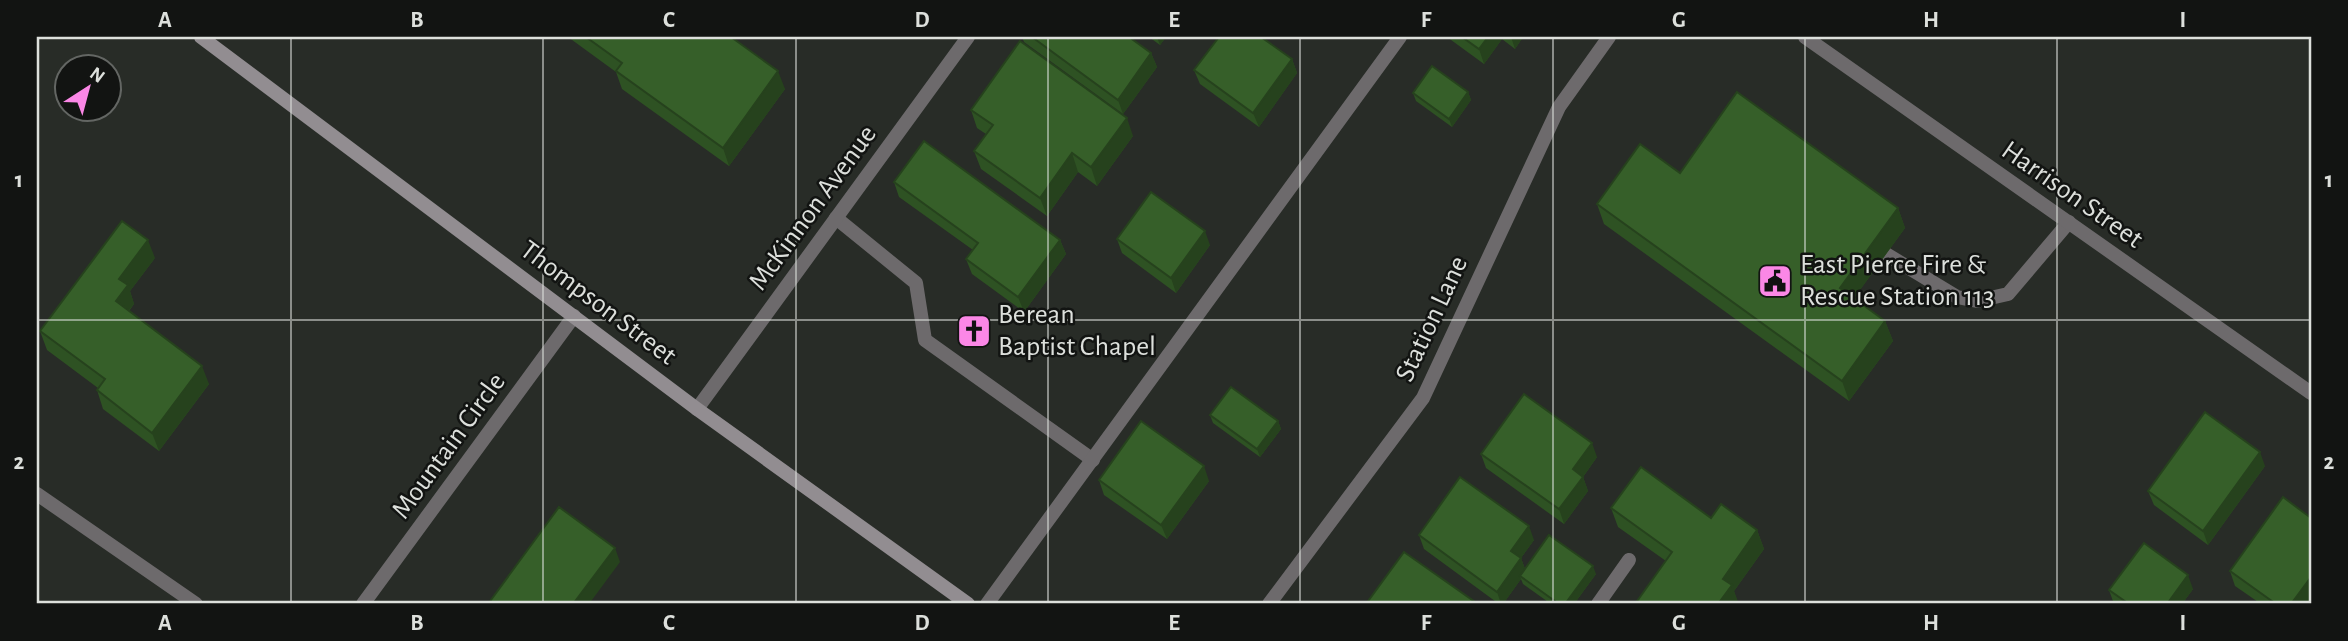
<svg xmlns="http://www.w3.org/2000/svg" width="2348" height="641" font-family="'Alegreya Sans',sans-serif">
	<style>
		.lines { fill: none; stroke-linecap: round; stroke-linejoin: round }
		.lane { stroke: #6d6a6c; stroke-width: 14 }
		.street { stroke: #6d6a6c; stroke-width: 14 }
		.secondary { stroke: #928d91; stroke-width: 14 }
		.wall { fill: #2e5223 }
		.shaded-wall { fill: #26421d }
		.building { fill: #365f29; stroke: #26421d; stroke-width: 2 }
		.grid { fill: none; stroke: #dde0dc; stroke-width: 2; stroke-opacity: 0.55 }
		.labels { text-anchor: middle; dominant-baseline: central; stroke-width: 5; stroke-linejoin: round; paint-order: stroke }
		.street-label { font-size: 28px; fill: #dde0dc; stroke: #121412 }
		.poi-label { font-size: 28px; fill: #dde0dc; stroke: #121412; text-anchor: start }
		.neatline { fill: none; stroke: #dde0dc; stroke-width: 2.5 }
		.grid-label { font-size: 23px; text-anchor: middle; font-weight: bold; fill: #dde0dc }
	</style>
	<rect width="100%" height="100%" fill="#282c27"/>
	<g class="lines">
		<g class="lane">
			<path d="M836 218 916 283 925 340 1093 460"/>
			<path d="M1886 254 1957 297 1977 301 2008 294 2069 222"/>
			<path d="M987 604 1400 37"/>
			<path d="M1598 604 1629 560"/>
		</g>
		<g class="street">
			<path d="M1805 37 2311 393"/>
			<path d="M697 409 968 37"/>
			<path d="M37 494 196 604"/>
			<path d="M363 604 574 316"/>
			<path d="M1269 604 1423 398 1559 107 1609 37"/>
		</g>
		<path class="secondary" d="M201 37 697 409 968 604"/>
	</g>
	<g class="wall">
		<path d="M568 37H731L785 89 729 166 622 89 616 72Z"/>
		<path d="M1022 37H1129L1151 53 1157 67 1123 114 1024 42Z"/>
		<path d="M1149 37H1166L1160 45Z"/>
		<path d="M1447 37H1523L1515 49 1502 39 1484 64Z"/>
		<path d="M1292 59 1297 73 1259 127 1200 84 1194 70Z"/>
		<path d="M1468 92 1471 100 1452 127 1416 101 1413 93Z"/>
		<path d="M971 110 1133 136 1097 186 1078 172 1047 216 981 169 974 151 986 134 977 128Z"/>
		<path d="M894 182 1060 240 1066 254 1024 312 972 274 966 259 973 250 899 197Z"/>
		<path d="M1597 204 1898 208 1905 228 1854 298 1885 321 1893 341 1849 401 1604 224Z"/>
		<path d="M1117 239 1210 245 1176 293 1122 253Z"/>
		<path d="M155 258 130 291 134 304 129 311 209 384 159 451 103 409 97 390 98 388 47 350 40 331Z"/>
		<path d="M1210 415 1278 421 1281 429 1260 457 1213 423Z"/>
		<path d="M1481 454 1597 457 1583 477 1588 491 1564 524 1486 468Z"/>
		<path d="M2265 466 2208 545 2154 505 2148 491Z"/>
		<path d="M1099 480 1209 481 1167 539 1104 495Z"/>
		<path d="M1611 508 1711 518 1757 530 1764 549 1734 591 1738 604H1635L1666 561 1618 527Z"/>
		<path d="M1419 535 1534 540 1521 558 1525 569 1596 574 1574 604H1551L1523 584 1521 579 1503 604H1499L1424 549Z"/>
		<path d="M2230 571 2307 604H2261L2235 586Z"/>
		<path d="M2193 589 2182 604H2114L2109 590Z"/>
	</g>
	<g class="shaded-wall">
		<path d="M1157 37H1166L1160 45Z"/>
		<path d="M1488 37H1501L1502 39 1484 64 1479 49Z"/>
		<path d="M1511 37H1523L1515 49Z"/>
		<path d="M1151 53 1157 67 1123 114 1118 100Z"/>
		<path d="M1292 59 1297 73 1259 127 1253 113Z"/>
		<path d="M778 71 785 89 729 166 723 148Z"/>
		<path d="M1468 92 1471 100 1452 127 1449 119Z"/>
		<path d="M1127 118 1133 136 1097 186 1091 167Z"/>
		<path d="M1072 153 1078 172 1047 216 1040 198Z"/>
		<path d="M1898 208 1905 228 1847 308 1840 288Z"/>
		<path d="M1205 231 1210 245 1176 293 1171 278Z"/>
		<path d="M148 240 155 258 130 291 134 304 122 319 116 301 119 279Z"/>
		<path d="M1060 240 1066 254 1024 312 1018 297Z"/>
		<path d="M1885 321 1893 341 1849 401 1842 381Z"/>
		<path d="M202 366 209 384 159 451 152 433Z"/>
		<path d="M1278 421 1281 429 1260 457 1257 449Z"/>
		<path d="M1592 443 1597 457 1583 477 1588 491 1564 524 1559 509 1573 469Z"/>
		<path d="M2260 452 2265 466 2208 545 2203 531Z"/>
		<path d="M1204 466 1209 481 1167 539 1161 525Z"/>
		<path d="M1529 526 1534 540 1521 558 1526 572 1520 576 1521 579 1503 604H1501L1497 592 1511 551Z"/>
		<path d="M1757 530 1764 549 1734 591 1739 604H1718L1723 579Z"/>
		<path d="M615 548 620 562 589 604H573Z"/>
		<path d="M1593 566 1596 574 1574 604H1565Z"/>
		<path d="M2188 575 2193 589 2182 604H2167Z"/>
		<path d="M2311 577V598L2307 604H2291Z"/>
	</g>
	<g class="building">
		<path d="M586 37H731L778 71 723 148 616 71 622 63Z"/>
		<path d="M1032 37H1129L1151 53 1118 100Z"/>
		<path d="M1219 37H1261L1292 59 1253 113 1194 70Z"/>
		<path d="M1462 37H1488L1479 49Z"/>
		<path d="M1020 41 1127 118 1091 167 1072 153 1040 198 974 151 993 125 971 110Z"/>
		<path d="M1432 66 1468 92 1449 119 1413 93Z"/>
		<path d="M1737 92 1898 208 1840 288 1885 321 1842 381 1597 204 1640 144 1680 173Z"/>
		<path d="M924 141 1060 240 1018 297 966 259 978 243 894 182Z"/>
		<path d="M1151 192 1205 231 1171 278 1117 239Z"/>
		<path d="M122 221 148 240 119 279 128 285 116 301 202 366 152 433 97 390 105 379 40 331Z"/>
		<path d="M1231 387 1278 421 1257 449 1210 415Z"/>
		<path d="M1524 394 1592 443 1573 469 1583 477 1559 509 1481 454Z"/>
		<path d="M2205 412 2260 452 2203 531 2148 491Z"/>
		<path d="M1141 421 1204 466 1161 525 1099 480Z"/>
		<path d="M1641 467 1711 518 1721 504 1757 530 1723 579 1732 585 1718 604H1635L1672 552 1611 508Z"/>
		<path d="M1460 477 1529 526 1511 551 1521 558 1497 592 1419 535Z"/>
		<path d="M2283 497 2311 518V577L2291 604H2276L2230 571Z"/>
		<path d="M559 507 615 548 573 604H488Z"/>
		<path d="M1549 535 1593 566 1565 604H1559L1520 576Z"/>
		<path d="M2144 543 2188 575 2167 604H2129L2109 590Z"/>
		<path d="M1404 552 1475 602 1473 604H1366Z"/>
	</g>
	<path class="grid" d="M291 37V604M543 37V604M796 37V604M1048 37V604M1300 37V604M1553 37V604M1805 37V604M2057 37V604M37 320H2311"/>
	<defs>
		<g id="civic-square" transform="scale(1.75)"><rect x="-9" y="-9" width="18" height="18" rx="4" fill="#fb87e6" stroke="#121412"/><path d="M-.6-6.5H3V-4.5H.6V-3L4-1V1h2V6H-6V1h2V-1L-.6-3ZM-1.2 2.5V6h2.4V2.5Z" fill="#111"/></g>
		<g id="church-square" transform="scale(1.75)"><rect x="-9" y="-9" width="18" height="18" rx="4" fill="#fb87e6" stroke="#121412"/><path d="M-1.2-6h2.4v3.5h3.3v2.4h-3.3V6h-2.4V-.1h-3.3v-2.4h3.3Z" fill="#111"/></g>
	</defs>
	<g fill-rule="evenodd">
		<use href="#civic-square" x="1775" y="281"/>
		<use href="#church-square" x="974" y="331"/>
	</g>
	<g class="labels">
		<g class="street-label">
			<text transform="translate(2072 195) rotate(35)">Harrison Street</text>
			<text transform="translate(813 208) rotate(-54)">McKinnon Avenue</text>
			<text transform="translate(598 303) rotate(37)">Thompson Street</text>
			<text transform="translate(1432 319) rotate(-65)">Station Lane</text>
			<text transform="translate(449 446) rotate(-54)">Mountain Circle</text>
		</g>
		<g class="poi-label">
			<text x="1800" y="265">East Pierce Fire &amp;<tspan x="1800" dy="32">Rescue Station 113</tspan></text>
			<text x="998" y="315">Berean<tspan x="998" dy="32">Baptist Chapel</tspan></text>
		</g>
	</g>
	<rect width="2348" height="641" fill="none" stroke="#121412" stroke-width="77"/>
	<g transform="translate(88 88) rotate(36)"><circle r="33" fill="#121412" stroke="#636663" stroke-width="2"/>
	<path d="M0-5L12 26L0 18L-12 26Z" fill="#fb87e6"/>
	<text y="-10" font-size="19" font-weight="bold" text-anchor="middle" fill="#dde0dc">N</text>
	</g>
	<rect x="38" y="38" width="2272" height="564" class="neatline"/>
	<g class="grid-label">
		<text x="165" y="27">A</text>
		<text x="417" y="27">B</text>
		<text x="669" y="27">C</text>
		<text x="922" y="27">D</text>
		<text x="1174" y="27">E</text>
		<text x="1426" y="27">F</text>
		<text x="1679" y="27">G</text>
		<text x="1931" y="27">H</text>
		<text x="2183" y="27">I</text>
		<text x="19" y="187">1</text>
		<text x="2329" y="187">1</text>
		<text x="19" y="469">2</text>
		<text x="2329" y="469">2</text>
		<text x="165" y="630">A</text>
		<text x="417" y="630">B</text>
		<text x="669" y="630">C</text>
		<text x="922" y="630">D</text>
		<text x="1174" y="630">E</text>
		<text x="1426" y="630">F</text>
		<text x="1679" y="630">G</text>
		<text x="1931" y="630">H</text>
		<text x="2183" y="630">I</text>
	</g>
</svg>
